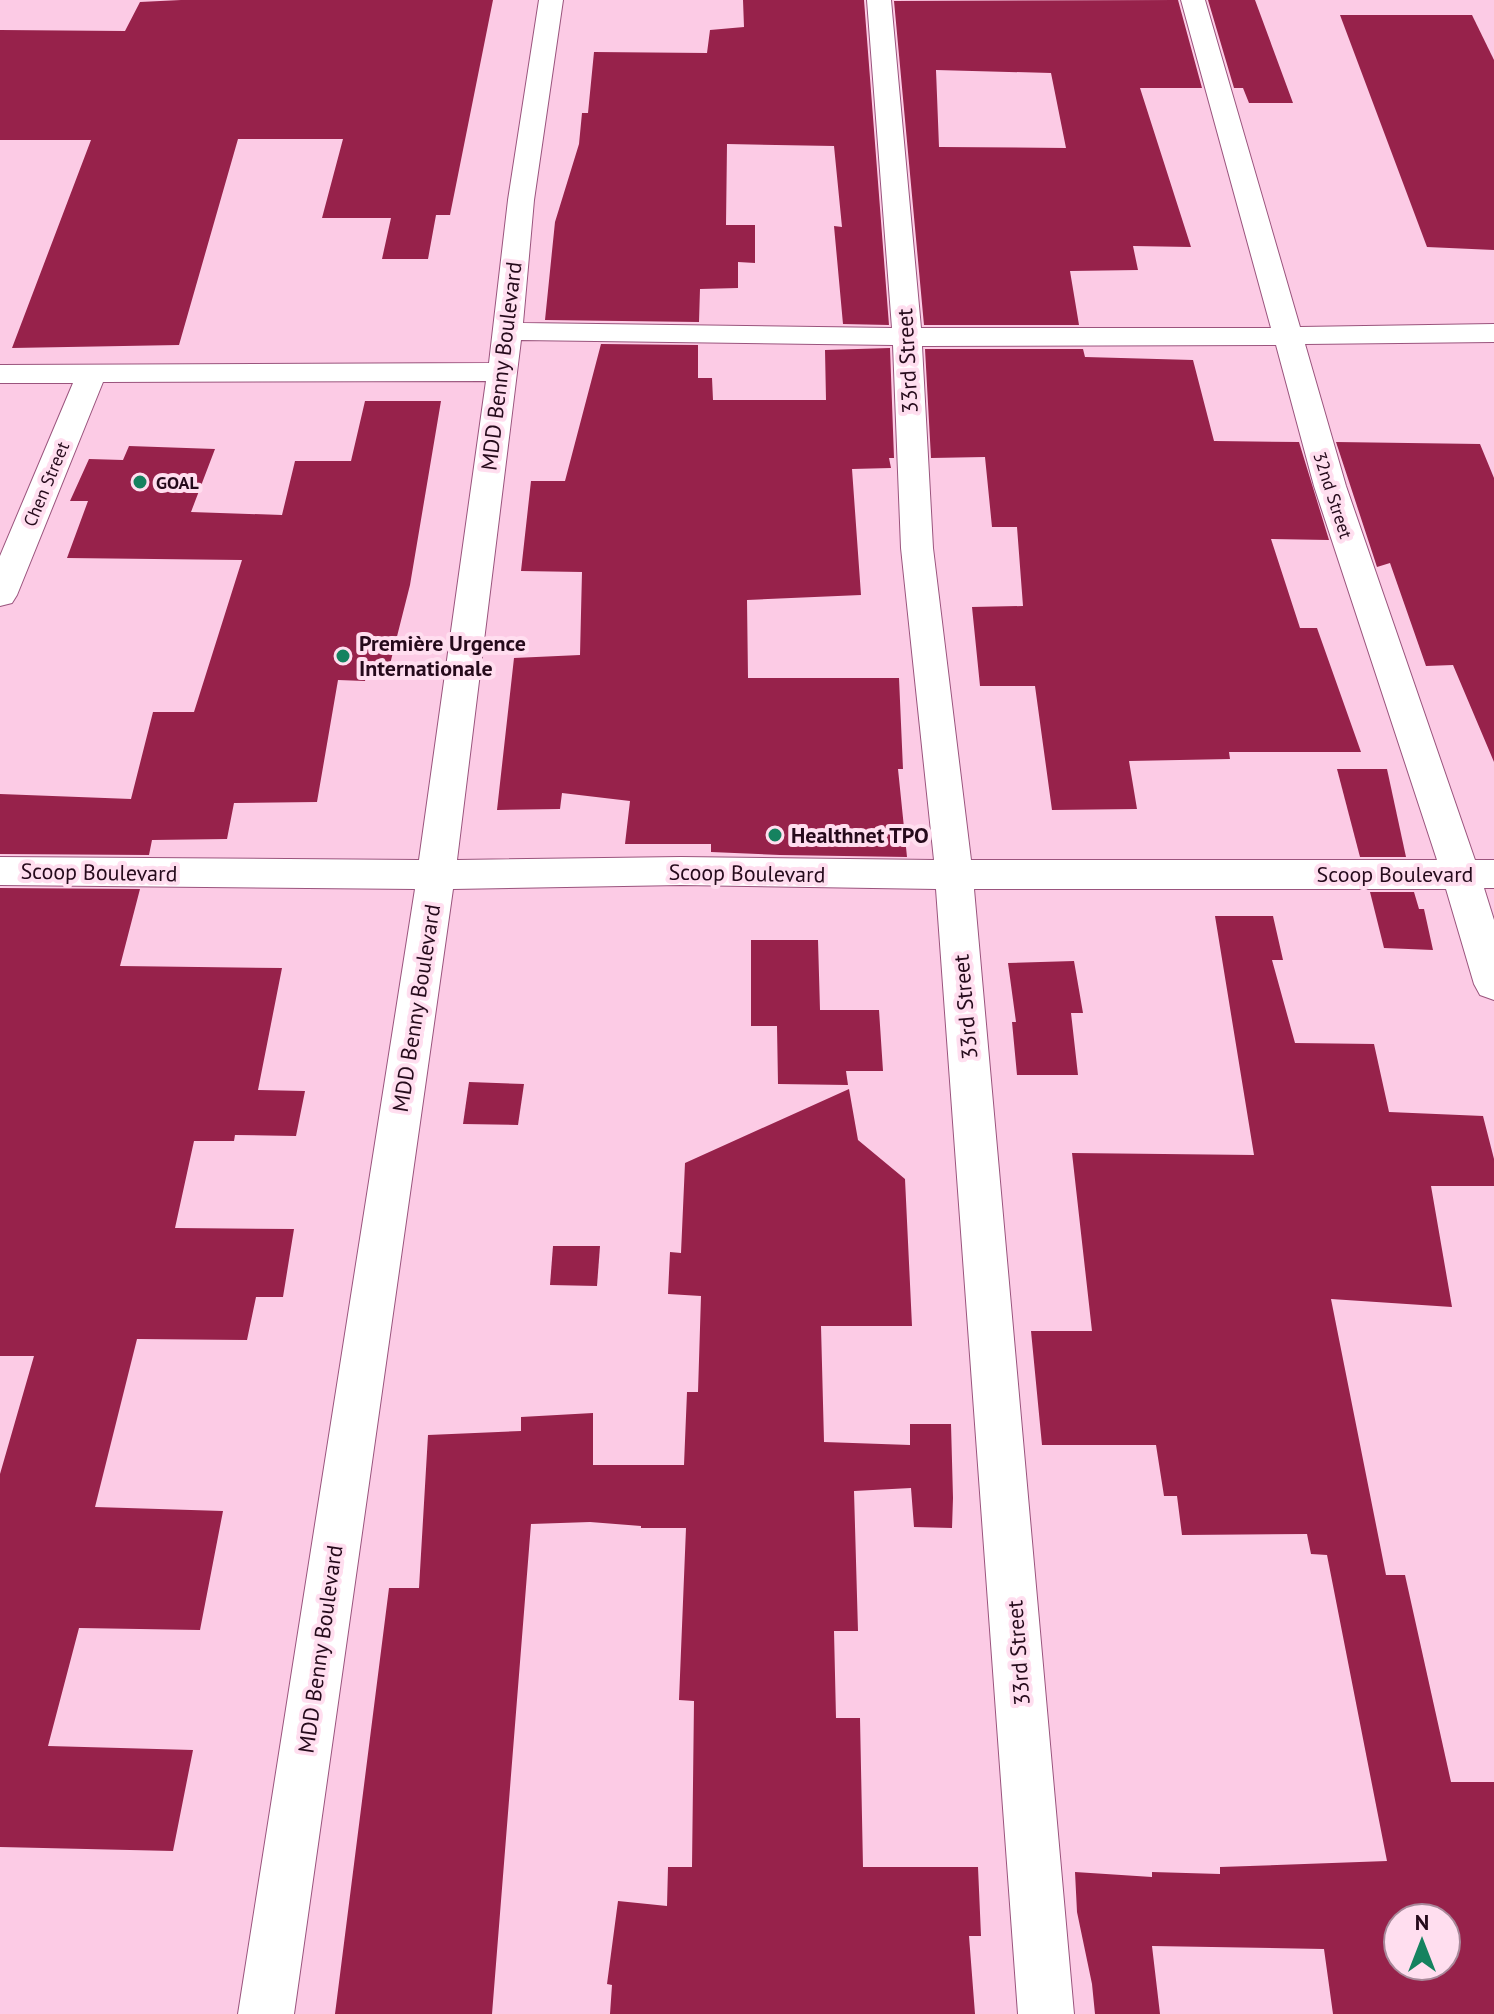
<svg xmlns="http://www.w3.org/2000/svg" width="1494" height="2014" font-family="'PT Sans',sans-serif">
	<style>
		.building { fill: #97224b; fill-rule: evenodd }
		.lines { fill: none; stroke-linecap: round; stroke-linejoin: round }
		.minor-casing { stroke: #9a547d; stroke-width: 2 }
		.minor { fill: #fff; fill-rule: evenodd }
		.poi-dot { fill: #15825f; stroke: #ffdeef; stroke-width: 3 }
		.labels { text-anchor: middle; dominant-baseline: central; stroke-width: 8; stroke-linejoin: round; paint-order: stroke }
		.far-poi-label { font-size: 18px; font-weight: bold; fill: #250a1b; stroke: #ffdeef; text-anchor: start }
		.far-street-label { font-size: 18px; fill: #250a1b; stroke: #ffdeef }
		.street-label { font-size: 22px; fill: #250a1b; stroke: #ffdeef }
		.poi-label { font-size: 22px; font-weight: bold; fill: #250a1b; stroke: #ffdeef; text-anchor: start }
	</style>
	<rect width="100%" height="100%" fill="#fccbe5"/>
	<g class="building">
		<path d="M181 0H493L450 215H436L428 259H382L391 218H322L343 139H238L179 345 12 348 91 140H0V30L125 31 140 2Z"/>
		<path d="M743 0H864L889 325 843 324 834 226 842 227 834 146 727 144 726 225H755V263L738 262V288L700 289 699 322 545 320 555 222 579 144 582 113H588L594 52 707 53 710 30 744 27Z"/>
		<path d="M1178 0 1202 88H1140L1191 247 1133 246 1138 270 1070 271 1079 325H924L894 1ZM936 70 1051 73 1066 148 939 147Z"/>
		<path d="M1208 0H1255L1293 103H1249L1243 88H1234Z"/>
		<path d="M1340 15H1472L1494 60V250L1427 247Z"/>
		<path d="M601 344 698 345V378H712L713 400H826L825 350 890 348 894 458H889L891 468 852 469 861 595 747 600 748 678H899L903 769H898L907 857 780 855 711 852V844H625L630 801 562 793 560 809 497 810 514 658 580 655 582 572 521 571 531 481H565Z"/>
		<path d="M925 349H1083L1085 357 1193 360 1214 441 1299 442 1329 540 1271 539 1300 628H1317L1361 752H1229L1230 759 1129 761 1137 809 1052 810 1035 686H980L972 607 1023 606 1017 527H992L985 457 931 458Z"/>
		<path d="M365 401H441L410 585 387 676 366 675 365 681 338 680 317 802 234 803 227 839 152 840 149 855 0 854V794L131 799 153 712H194L242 560 67 558 88 501H70L89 459 123 460 129 446 215 449 191 512 282 515 295 461H351Z"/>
		<path d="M1336 442 1480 444 1494 478V762L1453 665 1426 666 1390 563 1377 567Z"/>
		<path d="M1337 769H1387L1406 857H1360Z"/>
		<path d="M0 888 140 889 120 966 282 968 258 1090 305 1091 296 1136 235 1135 234 1141H194L175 1228 294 1229 283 1297H256L247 1340 137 1339 95 1507 223 1511 200 1630 79 1628 48 1746 193 1750 173 1851 0 1847V1474L34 1356H0Z"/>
		<path d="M1370 892H1414L1419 909H1424L1433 950 1384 948Z"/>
		<path d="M1215 916H1273L1283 960H1272L1295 1043 1374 1044 1389 1112 1483 1116 1494 1159V1186H1431L1452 1307 1331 1299 1386 1575H1405L1451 1782H1494V2014H1333L1324 1949 1152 1946 1160 2014H1095L1092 1984 1077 1912 1075 1872 1152 1877V1872L1220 1874V1867L1387 1861 1327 1555 1311 1554 1307 1534 1182 1535 1177 1496H1164L1156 1445H1042L1031 1331H1092L1072 1153 1254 1155ZM1398 1918H1446V1966H1398Z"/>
		<path d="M751 940H818L820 1010H879L883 1071H846L848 1085 778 1084 777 1026H751Z"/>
		<path d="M1074 961 1083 1013H1071L1078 1075H1017L1012 1022H1016L1008 963Z"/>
		<path d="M469 1082 524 1084 518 1125 463 1124Z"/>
		<path d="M849 1089 858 1140 905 1179 912 1326H821L824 1442 910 1445V1424H951L953 1498 952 1528 914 1527 911 1488 854 1491 858 1631H834L836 1718H860L863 1867H978L981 1936H969L975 2014H610L612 1985 607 1984 618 1901 667 1906 668 1867H692L694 1701 679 1700 686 1528H641V1526L590 1522 531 1524 492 2014H335L389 1588H419L428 1435 521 1431V1417L593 1413V1465H684L687 1392H698L701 1296 668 1294 670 1252 681 1253 685 1163Z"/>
		<path d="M553 1246H600L597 1286 550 1285Z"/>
	</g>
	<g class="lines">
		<g class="minor-casing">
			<path id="minor" d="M539 0H563L534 200 523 323 892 328 867 0H891L921 328H1271L1181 0H1205L1300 327 1494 324V342L1305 344 1346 486 1475 860H1494V888H1484L1494 920V1000L1480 995 1474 984 1446 889H974L1074 2014H1018L936 889 681 885 453 889 294 2014H238L415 889 0 885V857L419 860 486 381 103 382 17 595 12 603 0 606V556L73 383H0V365L489 363 508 200ZM521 340 893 345 901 548 934 860 681 857 457 860ZM1276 345 1314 486 1437 860H971L933 548 922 346Z"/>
		</g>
		<use href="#minor" class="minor"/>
	</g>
	<g class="poi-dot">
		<circle cx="140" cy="482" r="8"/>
		<circle cx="343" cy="656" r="8"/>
		<circle cx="775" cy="835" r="8"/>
	</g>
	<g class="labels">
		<g class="far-poi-label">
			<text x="156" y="482">GOAL</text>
		</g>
		<g class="far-street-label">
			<text transform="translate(46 484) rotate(-67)">Chen Street</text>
			<text transform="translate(1333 495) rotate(72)">32nd Street</text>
		</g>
		<g class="street-label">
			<text transform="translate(907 361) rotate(-93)">33rd Street</text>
			<text transform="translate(501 366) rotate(-83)">MDD Benny Boulevard</text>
			<text transform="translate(99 872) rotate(1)">Scoop Boulevard</text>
			<text transform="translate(747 873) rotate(1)">Scoop Boulevard</text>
			<text x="1395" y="874">Scoop Boulevard</text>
			<text transform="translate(965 1007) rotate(-95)">33rd Street</text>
			<text transform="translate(416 1008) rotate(-81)">MDD Benny Boulevard</text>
			<text transform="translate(320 1649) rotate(-82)">MDD Benny Boulevard</text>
			<text transform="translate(1018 1653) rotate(-94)">33rd Street</text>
		</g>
		<g class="poi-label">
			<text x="359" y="643">Première Urgence<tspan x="359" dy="25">Internationale</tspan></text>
			<text x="791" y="835">Healthnet TPO</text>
		</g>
	</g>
	<g transform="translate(1422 1942)"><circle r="38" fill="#ffdeef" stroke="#a8899a" stroke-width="2"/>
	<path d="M0-6L14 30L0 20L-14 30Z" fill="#15825f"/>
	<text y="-12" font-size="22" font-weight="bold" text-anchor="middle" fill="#250a1b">N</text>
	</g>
</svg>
